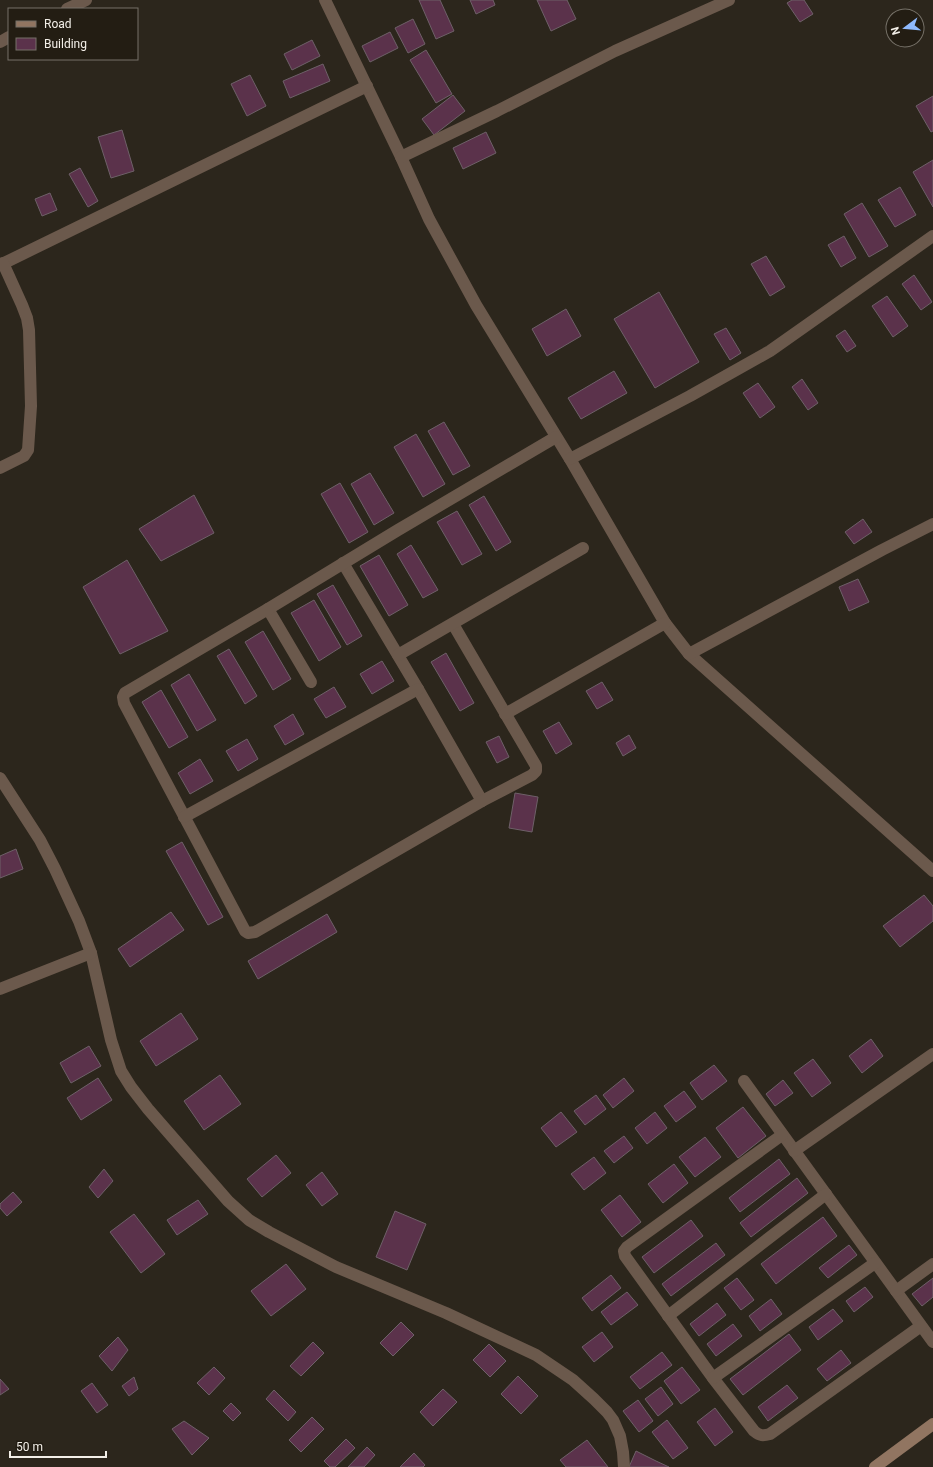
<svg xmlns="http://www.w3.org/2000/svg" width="933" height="1467" font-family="Roboto,sans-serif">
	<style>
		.building { fill: #5b324b; stroke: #6e6068 }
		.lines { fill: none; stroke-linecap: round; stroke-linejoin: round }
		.street { stroke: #6b594c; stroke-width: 12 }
		.secondary { stroke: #917561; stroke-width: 12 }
	</style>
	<rect width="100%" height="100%" fill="#2c261c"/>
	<g class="building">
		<path d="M419 0H440L454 31 436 39Z"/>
		<path d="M470 0H493L495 5 476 14Z"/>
		<path d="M537 0H567L576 19 551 31Z"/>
		<path d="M792 0H804L813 14 800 22 787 3Z"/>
		<path d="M413 19 425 44 408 53 395 28Z"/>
		<path d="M390 32 398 48 370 62 362 46Z"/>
		<path d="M312 40 320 56 292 70 284 54Z"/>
		<path d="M426 50 452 94 436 103 410 60Z"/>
		<path d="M323 64 330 81 290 98 283 81Z"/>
		<path d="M250 75 266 106 247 116 231 84Z"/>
		<path d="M453 95 465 111 434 135 422 119Z"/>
		<path d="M933 96V131L931 132 916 106Z"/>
		<path d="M122 130 134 171 111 178 98 137Z"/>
		<path d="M486 132 496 153 463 169 453 148Z"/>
		<path d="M933 160V207L913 172Z"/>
		<path d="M80 168 98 201 88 207 69 174Z"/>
		<path d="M900 187 916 215 895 227 878 200Z"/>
		<path d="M50 193 57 210 42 216 35 199Z"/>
		<path d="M862 203 888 246 869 257 844 214Z"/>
		<path d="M844 236 856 258 841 267 828 245Z"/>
		<path d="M766 256 785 287 770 296 751 264Z"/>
		<path d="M914 275 932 302 921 310 902 284Z"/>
		<path d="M659 292 699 362 655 388 614 319Z"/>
		<path d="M887 296 908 326 893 337 872 306Z"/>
		<path d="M566 309 581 336 547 356 532 329Z"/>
		<path d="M726 328 741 353 730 360 714 334Z"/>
		<path d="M845 330 856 346 847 352 836 336Z"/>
		<path d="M614 371 627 393 581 419 568 398Z"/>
		<path d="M802 379 818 403 808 410 792 387Z"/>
		<path d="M758 383 775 407 760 418 743 393Z"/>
		<path d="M444 422 470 466 453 475 428 431Z"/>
		<path d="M416 434 445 484 423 497 394 447Z"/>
		<path d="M370 473 394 513 374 525 351 484Z"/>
		<path d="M340 483 368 532 349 543 321 494Z"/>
		<path d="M194 495 214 533 161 561 139 529Z"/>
		<path d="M484 496 511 542 496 551 469 505Z"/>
		<path d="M457 511 482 554 462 565 437 522Z"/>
		<path d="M863 519 872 532 854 544 845 532Z"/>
		<path d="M411 545 438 590 423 598 397 554Z"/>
		<path d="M379 555 408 605 389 616 360 566Z"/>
		<path d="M127 560 168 631 120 654 83 587Z"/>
		<path d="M858 579 869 602 849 611 839 587Z"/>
		<path d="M333 585 362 636 347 645 317 594Z"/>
		<path d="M314 600 341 647 319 661 291 613Z"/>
		<path d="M263 631 291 679 273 690 245 642Z"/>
		<path d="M229 649 257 696 245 704 217 656Z"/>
		<path d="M446 653 474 703 460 711 431 662Z"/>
		<path d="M382 661 394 681 372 694 360 674Z"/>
		<path d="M189 674 216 720 197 731 171 685Z"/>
		<path d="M602 682 613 700 597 709 586 691Z"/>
		<path d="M334 687 346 707 326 718 314 699Z"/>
		<path d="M161 690 188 737 169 748 142 702Z"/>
		<path d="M293 714 304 734 285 745 274 726Z"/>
		<path d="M559 722 572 744 556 754 543 731Z"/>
		<path d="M629 735 636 748 623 756 616 743Z"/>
		<path d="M499 736 509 757 497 763 486 742Z"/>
		<path d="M247 739 258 759 238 771 226 751Z"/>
		<path d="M200 759 213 781 190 794 178 773Z"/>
		<path d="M515 793 538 797 532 832 509 828Z"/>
		<path d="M182 842 223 917 208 925 166 851Z"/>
		<path d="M16 849 23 869 0 878V856Z"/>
		<path d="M924 895 933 906V921L900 947 883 926Z"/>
		<path d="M171 912 184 930 130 967 118 949Z"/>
		<path d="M327 914 337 932 258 979 248 961Z"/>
		<path d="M181 1013 198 1039 156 1066 140 1041Z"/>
		<path d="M871 1039 883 1056 862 1073 849 1056Z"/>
		<path d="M89 1046 101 1066 71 1083 60 1063Z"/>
		<path d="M813 1059 831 1083 812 1097 794 1073Z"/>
		<path d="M714 1065 727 1081 702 1100 690 1083Z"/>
		<path d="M220 1075 241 1104 204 1130 184 1101Z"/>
		<path d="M98 1078 112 1100 81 1120 67 1098Z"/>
		<path d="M624 1078 634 1091 613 1108 603 1095Z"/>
		<path d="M783 1080 793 1093 775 1106 766 1094Z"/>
		<path d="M684 1091 696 1107 676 1122 664 1106Z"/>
		<path d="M596 1095 606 1109 585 1125 574 1111Z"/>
		<path d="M743 1107 766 1136 738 1158 716 1128Z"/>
		<path d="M561 1112 577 1132 556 1147 541 1128Z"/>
		<path d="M655 1112 667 1128 647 1144 635 1128Z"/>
		<path d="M624 1136 633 1148 614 1163 604 1151Z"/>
		<path d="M705 1137 721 1157 695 1177 679 1157Z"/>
		<path d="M276 1155 291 1173 262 1197 247 1179Z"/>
		<path d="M594 1157 606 1173 584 1190 571 1174Z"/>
		<path d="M779 1159 790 1174 740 1212 729 1198Z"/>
		<path d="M674 1164 688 1183 663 1203 648 1184Z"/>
		<path d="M104 1169 113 1181 98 1198 89 1187Z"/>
		<path d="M322 1172 338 1194 322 1206 306 1185Z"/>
		<path d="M797 1178 808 1193 751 1237 740 1223Z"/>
		<path d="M13 1192 22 1202 7 1216 0 1208V1204Z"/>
		<path d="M620 1195 641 1222 622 1237 601 1210Z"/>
		<path d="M198 1200 208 1214 177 1235 167 1220Z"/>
		<path d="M395 1211 426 1224 407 1270 376 1257Z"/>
		<path d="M134 1214 165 1254 141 1273 110 1232Z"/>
		<path d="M823 1217 837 1236 776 1284 761 1264Z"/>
		<path d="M691 1220 703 1236 654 1273 642 1257Z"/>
		<path d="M716 1243 725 1255 671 1296 662 1284Z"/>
		<path d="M849 1245 857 1255 828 1278 819 1268Z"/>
		<path d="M286 1264 306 1289 271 1316 251 1291Z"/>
		<path d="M611 1275 621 1288 592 1311 582 1298Z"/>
		<path d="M737 1278 754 1300 741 1310 724 1288Z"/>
		<path d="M933 1278V1297L922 1306 912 1294Z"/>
		<path d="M865 1287 873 1297 854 1312 846 1301Z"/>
		<path d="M627 1292 638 1305 611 1325 601 1312Z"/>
		<path d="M771 1299 782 1314 760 1331 749 1316Z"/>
		<path d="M717 1303 726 1315 699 1336 690 1324Z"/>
		<path d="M833 1309 843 1321 818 1340 809 1327Z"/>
		<path d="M401 1322 414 1335 393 1356 380 1343Z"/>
		<path d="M733 1324 742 1336 716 1356 707 1344Z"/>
		<path d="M602 1332 613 1347 594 1362 582 1347Z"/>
		<path d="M789 1334 801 1350 743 1395 730 1379Z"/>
		<path d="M118 1337 128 1350 112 1371 99 1356Z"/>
		<path d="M313 1342 324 1353 301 1376 290 1366Z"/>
		<path d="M489 1344 506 1361 490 1377 473 1360Z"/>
		<path d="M841 1350 851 1363 827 1381 817 1369Z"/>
		<path d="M662 1352 672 1365 640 1389 630 1377Z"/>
		<path d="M214 1367 225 1378 209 1395 197 1383Z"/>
		<path d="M682 1367 700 1390 681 1404 664 1381Z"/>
		<path d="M518 1376 538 1396 521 1414 501 1394Z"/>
		<path d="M134 1377 138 1389 129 1396 122 1386Z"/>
		<path d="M0 1379 9 1389 0 1395Z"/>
		<path d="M92 1383 108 1405 97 1413 81 1391Z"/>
		<path d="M787 1385 798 1398 768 1421 758 1407Z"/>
		<path d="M661 1387 673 1404 658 1416 645 1399Z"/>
		<path d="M443 1389 457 1402 433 1426 420 1412Z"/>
		<path d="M274 1390 296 1412 288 1421 266 1399Z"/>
		<path d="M638 1400 653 1421 639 1432 623 1411Z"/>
		<path d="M231 1403 241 1413 233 1421 223 1411Z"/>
		<path d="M715 1408 733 1432 715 1446 697 1422Z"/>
		<path d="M312 1417 324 1429 301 1452 289 1440Z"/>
		<path d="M667 1420 688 1448 673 1459 652 1432Z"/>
		<path d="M184 1421 209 1438 192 1455 172 1429Z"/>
		<path d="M346 1439 355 1448 335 1467H330L324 1461Z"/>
		<path d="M587 1440 608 1467H566L560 1460Z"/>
		<path d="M367 1447 375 1455 364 1467H348Z"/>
		<path d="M636 1451 656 1461 669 1467H629Z"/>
		<path d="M414 1453 425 1465 423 1467H400Z"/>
	</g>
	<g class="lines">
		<g class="street">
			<path d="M325 0 401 157 429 219 476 305 570 459 665 623 689 654 933 871"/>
			<path d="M67 9 86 0"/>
			<path d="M0 42 9 37"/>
			<path d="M401 157 497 111 615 51 729 0"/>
			<path d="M0 265 367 86"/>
			<path d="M570 459 690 396 770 351 933 236"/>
			<path d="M0 468 24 456 28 450 31 406 29 330 27 318 22 305 3 263"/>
			<path d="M343 563 418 689 482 801"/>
			<path d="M268 609 311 682"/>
			<path d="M453 624 536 766V771L532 775 482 801 255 932 248 933 245 931 124 703 123 697 125 693 268 609 398 530 556 437"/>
			<path d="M689 654 882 550 933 524"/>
			<path d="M398 655 583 548"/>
			<path d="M505 714 665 623"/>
			<path d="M0 778 40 840 55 869 79 921 91 953 111 1040 121 1071 131 1087 148 1109 228 1201 249 1220 269 1232 336 1267 446 1313 536 1355 573 1380 594 1399 607 1412 613 1420 620 1436 623 1452 624 1467"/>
			<path d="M184 817 418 689"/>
			<path d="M0 989 91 953"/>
			<path d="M744 1081 933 1342"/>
			<path d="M782 1135 627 1247 624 1251 625 1256 713 1378 754 1431C760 1436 763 1436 770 1434L921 1326"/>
			<path d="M794 1151 933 1054"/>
			<path d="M896 1291 933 1264"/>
			<path d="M668 1316 826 1194"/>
			<path d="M713 1378 875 1263"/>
		</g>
		<path class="secondary" d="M875 1467 933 1424"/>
	</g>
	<rect x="8" y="8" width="130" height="52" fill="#231d13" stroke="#767168"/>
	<rect x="16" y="21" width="20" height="6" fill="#917561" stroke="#767168"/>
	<text x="44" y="28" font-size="12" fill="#f3efe8">Road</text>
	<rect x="16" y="38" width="20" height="12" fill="#5b324b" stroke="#767168"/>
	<text x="44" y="48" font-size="12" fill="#f3efe8">Building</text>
	<g transform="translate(905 28) rotate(254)"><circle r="19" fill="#231d13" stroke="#767168"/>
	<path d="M0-3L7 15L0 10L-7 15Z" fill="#8eb9fd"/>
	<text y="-6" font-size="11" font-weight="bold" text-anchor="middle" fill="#f3efe8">N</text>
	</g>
	<path d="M10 1451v6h96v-6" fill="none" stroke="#f3efe8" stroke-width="2"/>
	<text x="16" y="1451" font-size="12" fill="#f3efe8" stroke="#231d13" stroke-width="3" paint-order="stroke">50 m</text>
</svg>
